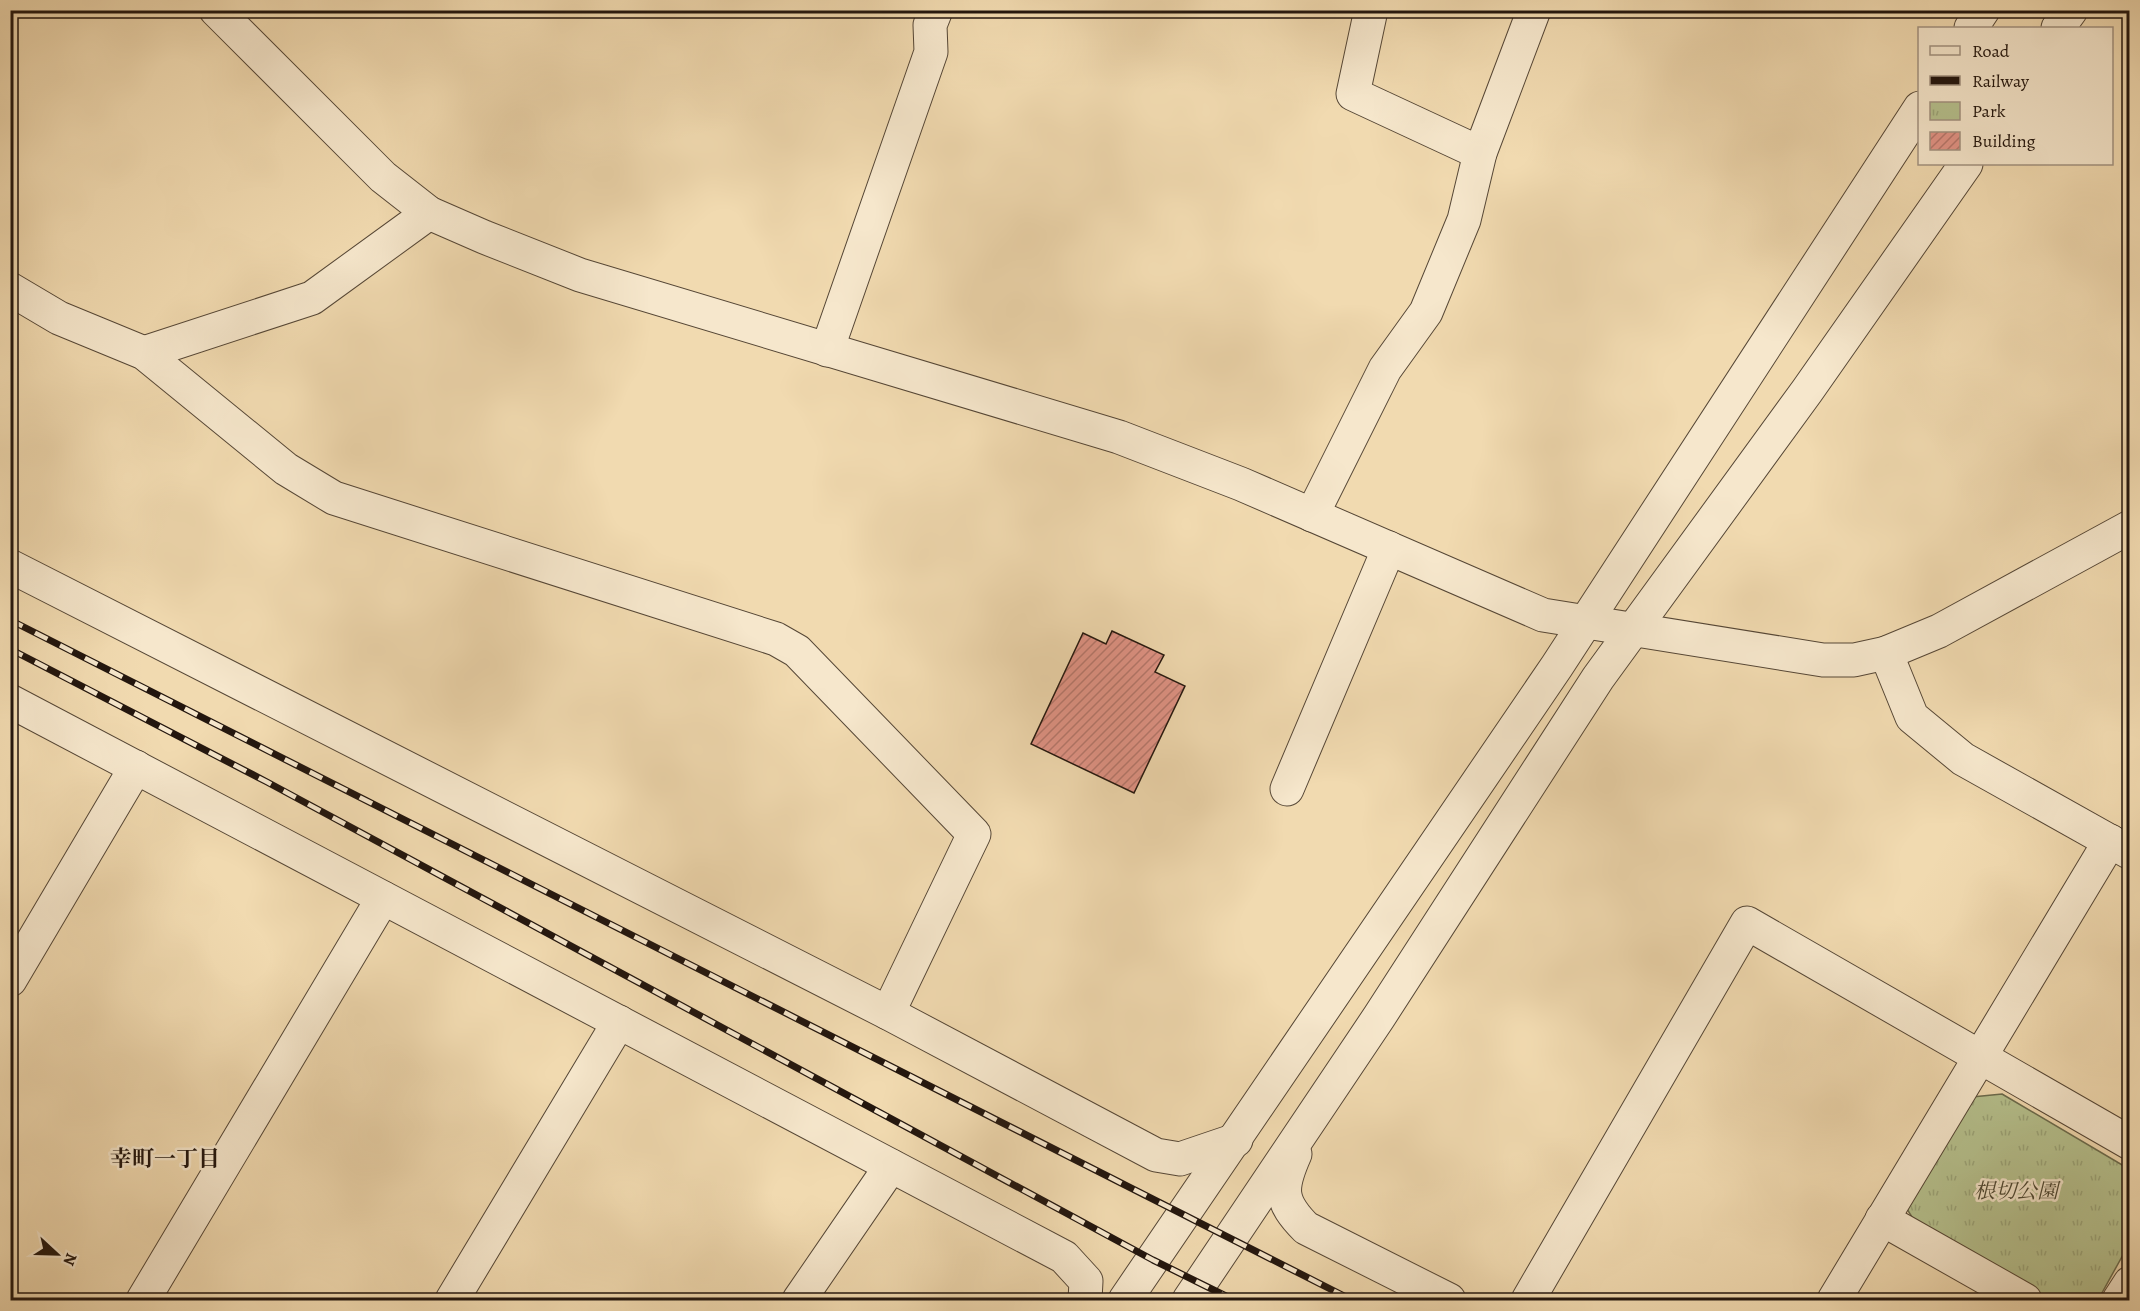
<svg xmlns="http://www.w3.org/2000/svg" width="2140" height="1311" font-family="Alegreya,'Noto Serif JP',serif">
	<style>
		.park { fill: url(#park-tufts); stroke: #6c6c4e; stroke-width: 1.5 }
		.building { fill: url(#building-hatch); stroke: #23160e; stroke-width: 1.5 }
		.lines { fill: none; stroke-linecap: round; stroke-linejoin: round }
		.minor-casing { stroke: #564736; stroke-width: 35 }
		.minor { stroke: #f6e7cc; stroke-width: 33 }
		.rail-casing { stroke: #23160e; stroke-width: 7 }
		.rail { stroke: #f6e7cc; stroke-width: 4.5; stroke-dasharray: 14; stroke-linecap: butt }
		.labels { text-anchor: middle; dominant-baseline: central; stroke-width: 5; stroke-linejoin: round; paint-order: stroke }
		.park-label { font-size: 21px; font-style: italic; fill: #4f4934; stroke: #f6e7cc }
		.neighbourhood-label { font-size: 22px; font-weight: bold; fill: #23160e; stroke: #f6e7cc }
	</style>
	<defs>
		<pattern id="park-tufts" width="24" height="20" patternUnits="userSpaceOnUse" patternTransform="scale(1.5)"><rect width="24" height="20" fill="#b6c18e"/><path d="M3 7l-1-3M5 7V3M7 7l1-3M15 17l-1-3M17 17v-4M19 17l1-3" fill="none" stroke="#9ca579"/></pattern>
		<pattern id="building-hatch" width="6" height="6" patternUnits="userSpaceOnUse" patternTransform="scale(1.5)"><rect width="6" height="6" fill="#e29487"/><path d="M-1 1l2-2M0 6l6-6M5 7l2-2" fill="none" stroke="#b7786d"/></pattern>
	</defs>
	<rect width="100%" height="100%" fill="#f1dab0"/>
	<filter id="stains"><feTurbulence type="fractalNoise" baseFrequency=".00333" numOctaves="4"/><feColorMatrix values="0 0 0 0 .2 0 0 0 0 .09 0 0 0 0 .02 0 0 0 .5 -.17"/></filter>
	<radialGradient id="worn" r=".72"><stop offset=".6" stop-color="#630" stop-opacity="0"/><stop offset="1" stop-color="#630" stop-opacity=".3"/></radialGradient>
	<path class="park" d="M2002 1094 2129 1169V1244L2098 1300H2052L1915 1222 1907 1209 1972 1097Z"/>
	<path class="building" d="M1112 631 1164 655 1155 672 1185 686 1134 793 1031 744 1083 633 1106 644Z"/>
	<g class="lines">
		<g class="minor-casing">
			<g id="minor">
				<path d="M216 10 383 177 429 213 484 237 580 275 1119 437 1241 484 1543 615 1823 660H1854L1886 653 1939 631 2130 527"/>
				<path d="M1371 10 1353 94 1480 153"/>
				<path d="M1971 28 1983 10"/>
				<path d="M2058 28 2071 10"/>
				<path d="M10 289 59 318 144 353 286 469 334 498 776 639 797 651 974 834 888 1013"/>
				<path d="M827 350 931 52 930 25 936 10"/>
				<path d="M144 353 312 298 429 213"/>
				<path d="M1312 515 1385 369 1426 312 1464 220 1480 153 1534 10"/>
				<path d="M10 566 888 1013 1156 1155 1180 1159 1236 1140"/>
				<path d="M1886 653 1912 717 1963 759 2129 852"/>
				<path d="M10 701 1064 1257 1086 1281 1085 1300"/>
				<path d="M1287 789 1389 548"/>
				<path d="M10 980 136 767"/>
				<path d="M1295 1154C1280 1188 1279 1201 1306 1228L1449 1300"/>
				<path d="M1882 1219 2025 1300"/>
				<path d="M143 1300 383 898"/>
				<path d="M452 1300 619 1022"/>
				<path d="M799 1300 891 1166"/>
				<path d="M1125 1300 1557 666 1920 108"/>
				<path d="M1189 1300 1379 1017 1598 678 1807 391 1966 164"/>
				<path d="M1528 1300 1747 923 2130 1143"/>
				<path d="M1834 1300 2110 841"/>
				<path d="M2119 1300 2130 1283"/>
			</g>
		</g>
		<use href="#minor" class="minor"/>
		<g class="rail-casing">
			<g id="rail">
				<path d="M10 620 1352 1300"/>
				<path d="M10 649 267 782 1153 1260 1234 1300"/>
			</g>
		</g>
		<use href="#rail" class="rail"/>
	</g>
	<g class="labels">
		<g class="park-label">
			<text x="2016" y="1191">根切公園</text>
		</g>
		<g class="neighbourhood-label">
			<text x="165" y="1159">幸町一丁目</text>
		</g>
	</g>
	<rect width="2140" height="1311" fill="none" stroke="#f1dab0" stroke-width="36"/>
	<rect x="12" y="12" width="2116" height="1287" fill="none" stroke="#23160e" stroke-width="3"/>
	<rect x="18" y="18" width="2104" height="1275" fill="none" stroke="#23160e" stroke-width="1.5"/>
	<rect x="1918" y="27" width="195" height="138" fill="#f6e7cc" stroke="#a29380" stroke-width="1.5"/>
	<rect x="1930" y="46" width="30" height="9" fill="#f6e7cc" stroke="#a29380" stroke-width="1.5"/>
	<text x="1972" y="57" font-size="18" fill="#23160e">Road</text>
	<rect x="1930" y="76" width="30" height="9" fill="#23160e" stroke="#a29380" stroke-width="1.5"/>
	<text x="1972" y="87" font-size="18" fill="#23160e">Railway</text>
	<rect x="1930" y="102" width="30" height="18" fill="url(#park-tufts)" stroke="#a29380" stroke-width="1.5"/>
	<text x="1972" y="117" font-size="18" fill="#23160e">Park</text>
	<rect x="1930" y="132" width="30" height="18" fill="url(#building-hatch)" stroke="#a29380" stroke-width="1.5"/>
	<text x="1972" y="147" font-size="18" fill="#23160e">Building</text>
	<g transform="translate(57 1254) rotate(112)" stroke="#f6e7cc" stroke-width="4.5" paint-order="stroke">
	<path d="M0-4.5L10 22L0 15L-10 22Z" fill="#23160e"/>
	<text y="-9" font-size="16" font-weight="bold" text-anchor="middle" fill="#23160e">N</text>
	</g>
	<rect width="100%" height="100%" filter="url(#stains)"/>
	<rect width="100%" height="100%" fill="url(#worn)"/>
</svg>
